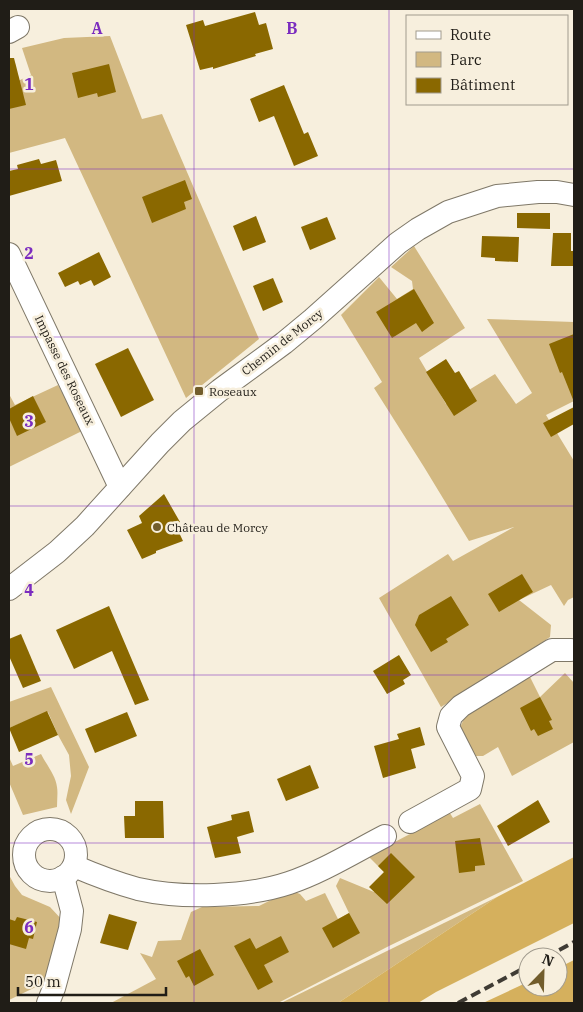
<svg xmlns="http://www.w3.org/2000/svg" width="583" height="1012" font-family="'IBM Plex Serif',serif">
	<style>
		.green { fill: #d2b881 }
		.forest { fill: #d5b05d }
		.building { fill: #8a6800 }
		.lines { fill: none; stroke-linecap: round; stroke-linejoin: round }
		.street-casing { stroke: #7f7868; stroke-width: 24 }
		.street { stroke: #fff; stroke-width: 22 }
		.rail { stroke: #3f3b34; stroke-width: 4; stroke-dasharray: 10 5; stroke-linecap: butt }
		.grid { fill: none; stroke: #7b2cbf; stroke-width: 1; stroke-opacity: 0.55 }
		.poi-dot { fill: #725d2c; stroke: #f7efdd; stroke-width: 2 }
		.labels { text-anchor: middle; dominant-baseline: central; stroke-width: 5; stroke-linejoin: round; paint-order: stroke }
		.street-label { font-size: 12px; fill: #201d17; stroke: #f7efdd }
		.poi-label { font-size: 12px; fill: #201d17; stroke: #f7efdd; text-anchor: start }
		.grid-label { font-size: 16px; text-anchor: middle; font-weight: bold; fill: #7b2cbf; stroke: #f7efdd; stroke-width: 5; stroke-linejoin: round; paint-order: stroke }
	</style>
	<rect width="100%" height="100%" fill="#f7efdd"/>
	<g class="green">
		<path d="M110 36 142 119 162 114 259 339 186 398 65 138 9 153V82L20 80 31 75 22 48 64 38Z"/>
		<path d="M414 246 465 328 419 358 446 404 495 374 516 404 532 393 487 319 574 322V401L546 415 574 461V597L568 600 564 606 551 585 519 600 551 625 550 637 513 662 441 707 379 598 448 554 453 561 514 527 469 541 424 467 374 388 382 382 341 315 379 277 397 299 413 289 412 281 391 267Z"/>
		<path d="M58 385 82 431 9 467V394L15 405Z"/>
		<path d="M565 673 574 683V742L512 776 498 747 483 756H476L460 728 465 716 530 677 540 697Z"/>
		<path d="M51 687 89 767 71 814 66 800 71 776 69 755 58 735 48 712 9 728V702Z"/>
		<path d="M41 754C46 764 56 776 57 787 58 793 57 800 57 807L23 815 9 782V757L13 766Z"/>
		<path d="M480 804 523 881 389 946 278 1003H111L156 979 140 953 152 957 158 941 181 940 191 912 202 907 259 906 277 897 295 892 300 894 306 901 325 893 338 919 349 913 336 886 340 878 374 892 388 876 368 856 410 834 448 810 453 818Z"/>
		<path d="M9 875 15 886 22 895 50 907 64 922 46 982 9 1000Z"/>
		<path d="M497 897 338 1003H281Z"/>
	</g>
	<g class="forest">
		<path d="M574 857V923L436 992 418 1003H338L497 897Z"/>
		<path d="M574 960V1003H483L528 982V987H558V968Z"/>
	</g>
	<g class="building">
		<path d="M255 12 259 25 266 23 273 49 255 54 256 56 213 69V67L200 70 186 25 203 20 205 26Z"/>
		<path d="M9 58H14L26 105 9 109Z"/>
		<path d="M109 64 116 92 98 97 97 93 78 98 72 73Z"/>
		<path d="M284 85 304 134 308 132 318 156 294 166 274 116 259 122 250 99Z"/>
		<path d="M39 159 41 164 56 160 62 181 9 196V171L18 169 17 165Z"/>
		<path d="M185 180 192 199 184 202 186 209 152 223 142 197Z"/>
		<path d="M517 213H550V229L517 228Z"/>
		<path d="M256 216 266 242 243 251 233 226Z"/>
		<path d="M327 217 336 239 310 250 301 227Z"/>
		<path d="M553 233H571V251H574V266H551Z"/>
		<path d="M482 236 519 237 518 262 495 261V258L481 257Z"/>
		<path d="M99 252 111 277 94 286 91 280 80 285 78 281 65 287 58 273Z"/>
		<path d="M273 278 283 302 263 311 253 286Z"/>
		<path d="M414 289 434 323 422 332 416 323 392 338 376 312Z"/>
		<path d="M574 334V402L562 372 560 373 549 344Z"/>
		<path d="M128 348 154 400 121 417 95 364Z"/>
		<path d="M446 359 455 373 459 371 477 401 454 416 426 372Z"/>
		<path d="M33 396 46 422 17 436 9 418V409Z"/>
		<path d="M574 407V424L551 437 543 423Z"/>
		<path d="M164 494 180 522 175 524 183 541 156 551V553L142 559 127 530 142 523 139 516Z"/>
		<path d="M522 574 533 592 499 612 488 594Z"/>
		<path d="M451 596 469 625 446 639 448 642 431 652 415 625 419 615Z"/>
		<path d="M109 606 149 700 135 705 112 651 74 669 56 630Z"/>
		<path d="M21 634 41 681 23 688 9 656V639Z"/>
		<path d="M399 655 411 675 403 680 405 684 387 694 373 671Z"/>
		<path d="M540 697 552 720 549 721 553 729 538 736 534 729 531 731 520 708Z"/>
		<path d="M47 711 58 735 19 752 9 728Z"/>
		<path d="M127 712 137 736 95 753 85 729Z"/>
		<path d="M420 727 425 745 411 749 416 768 383 778 374 746 399 739 397 734Z"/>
		<path d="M310 765 319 788 286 801 277 779Z"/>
		<path d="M538 800 550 822 508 846 497 826Z"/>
		<path d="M135 801H163L164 838H125L124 816H135Z"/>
		<path d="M249 811 254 832 237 837 241 853 215 858 207 827 232 820 231 815Z"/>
		<path d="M480 838 485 865 475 866V871L459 873 455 841Z"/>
		<path d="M391 853 415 877 387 904 369 887 384 872 378 866Z"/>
		<path d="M349 913 360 933 333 948 322 928Z"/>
		<path d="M109 914 137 922 128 950 100 943Z"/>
		<path d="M17 917 37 922 33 939 29 938 26 949 9 944V919L15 921Z"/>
		<path d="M281 936 289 952 264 965 273 982 258 990 234 946 250 938 256 949Z"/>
		<path d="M200 949 214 975 194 986 189 976 186 978 177 961Z"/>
	</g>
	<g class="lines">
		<g class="street-casing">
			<g id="street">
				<path d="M9 32 18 27"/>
				<path d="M9 254 120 487"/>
				<path d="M9 589 57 552 85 526 160 443 182 421 220 390 284 343 313 319 398 243 418 229 448 212 497 196 538 192H557L574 195"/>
				<path d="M410 822 470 789 473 776 448 727 451 716 461 706 552 650H571"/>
				<circle cx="50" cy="855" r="26"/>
				<path d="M74 866C95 875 116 883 138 889 182 899 247 897 289 883 322 872 354 852 385 836"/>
				<path d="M48 1003 54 988 70 929 72 911 63 877"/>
			</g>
		</g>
		<use href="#street" class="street"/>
		<g class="rail">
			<path d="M546 957 574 942"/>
			<path d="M458 1003 528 966"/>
		</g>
	</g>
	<path class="grid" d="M194 9V1003M389 9V1003M9 169H574M9 337H574M9 506H574M9 675H574M9 843H574"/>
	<g class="poi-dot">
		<rect x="194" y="386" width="10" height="10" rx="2.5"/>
		<circle cx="157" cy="527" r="5"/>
	</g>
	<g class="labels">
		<g class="street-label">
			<text transform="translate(282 342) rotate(-38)">Chemin de Morcy</text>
			<text transform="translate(65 370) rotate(64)">Impasse des Roseaux</text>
		</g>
		<g class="poi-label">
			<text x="209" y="391">Roseaux</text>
			<text x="167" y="527">Château de Morcy</text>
		</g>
	</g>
	<g class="grid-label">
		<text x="97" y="34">A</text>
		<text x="292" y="34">B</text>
		<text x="29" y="90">1</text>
		<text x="29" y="259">2</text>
		<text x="29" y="427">3</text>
		<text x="29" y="596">4</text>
		<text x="29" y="765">5</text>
		<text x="29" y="933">6</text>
	</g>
	<rect width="583" height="1012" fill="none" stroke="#201d17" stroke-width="20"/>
	<rect x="406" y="15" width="162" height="90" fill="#f7efdd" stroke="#a19b8e"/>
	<rect x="416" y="31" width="25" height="8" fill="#ffffff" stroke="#a19b8e"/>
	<text x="450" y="40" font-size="15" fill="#201d17">Route</text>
	<rect x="416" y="52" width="25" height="15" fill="#d2b881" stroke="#a19b8e"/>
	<text x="450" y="65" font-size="15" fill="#201d17">Parc</text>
	<rect x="416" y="78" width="25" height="15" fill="#8a6800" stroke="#a19b8e"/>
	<text x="450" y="90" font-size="15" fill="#201d17">Bâtiment</text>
	<g transform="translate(543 972) rotate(23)"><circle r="24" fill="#f7efdd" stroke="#a19b8e"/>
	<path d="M0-4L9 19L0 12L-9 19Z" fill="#725d2c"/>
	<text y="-8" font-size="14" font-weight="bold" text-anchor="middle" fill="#201d17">N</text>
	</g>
	<path d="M18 987v8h148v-8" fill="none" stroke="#201d17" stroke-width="2.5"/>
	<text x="25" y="987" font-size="15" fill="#201d17" stroke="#f7efdd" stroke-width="4" paint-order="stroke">50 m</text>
</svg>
